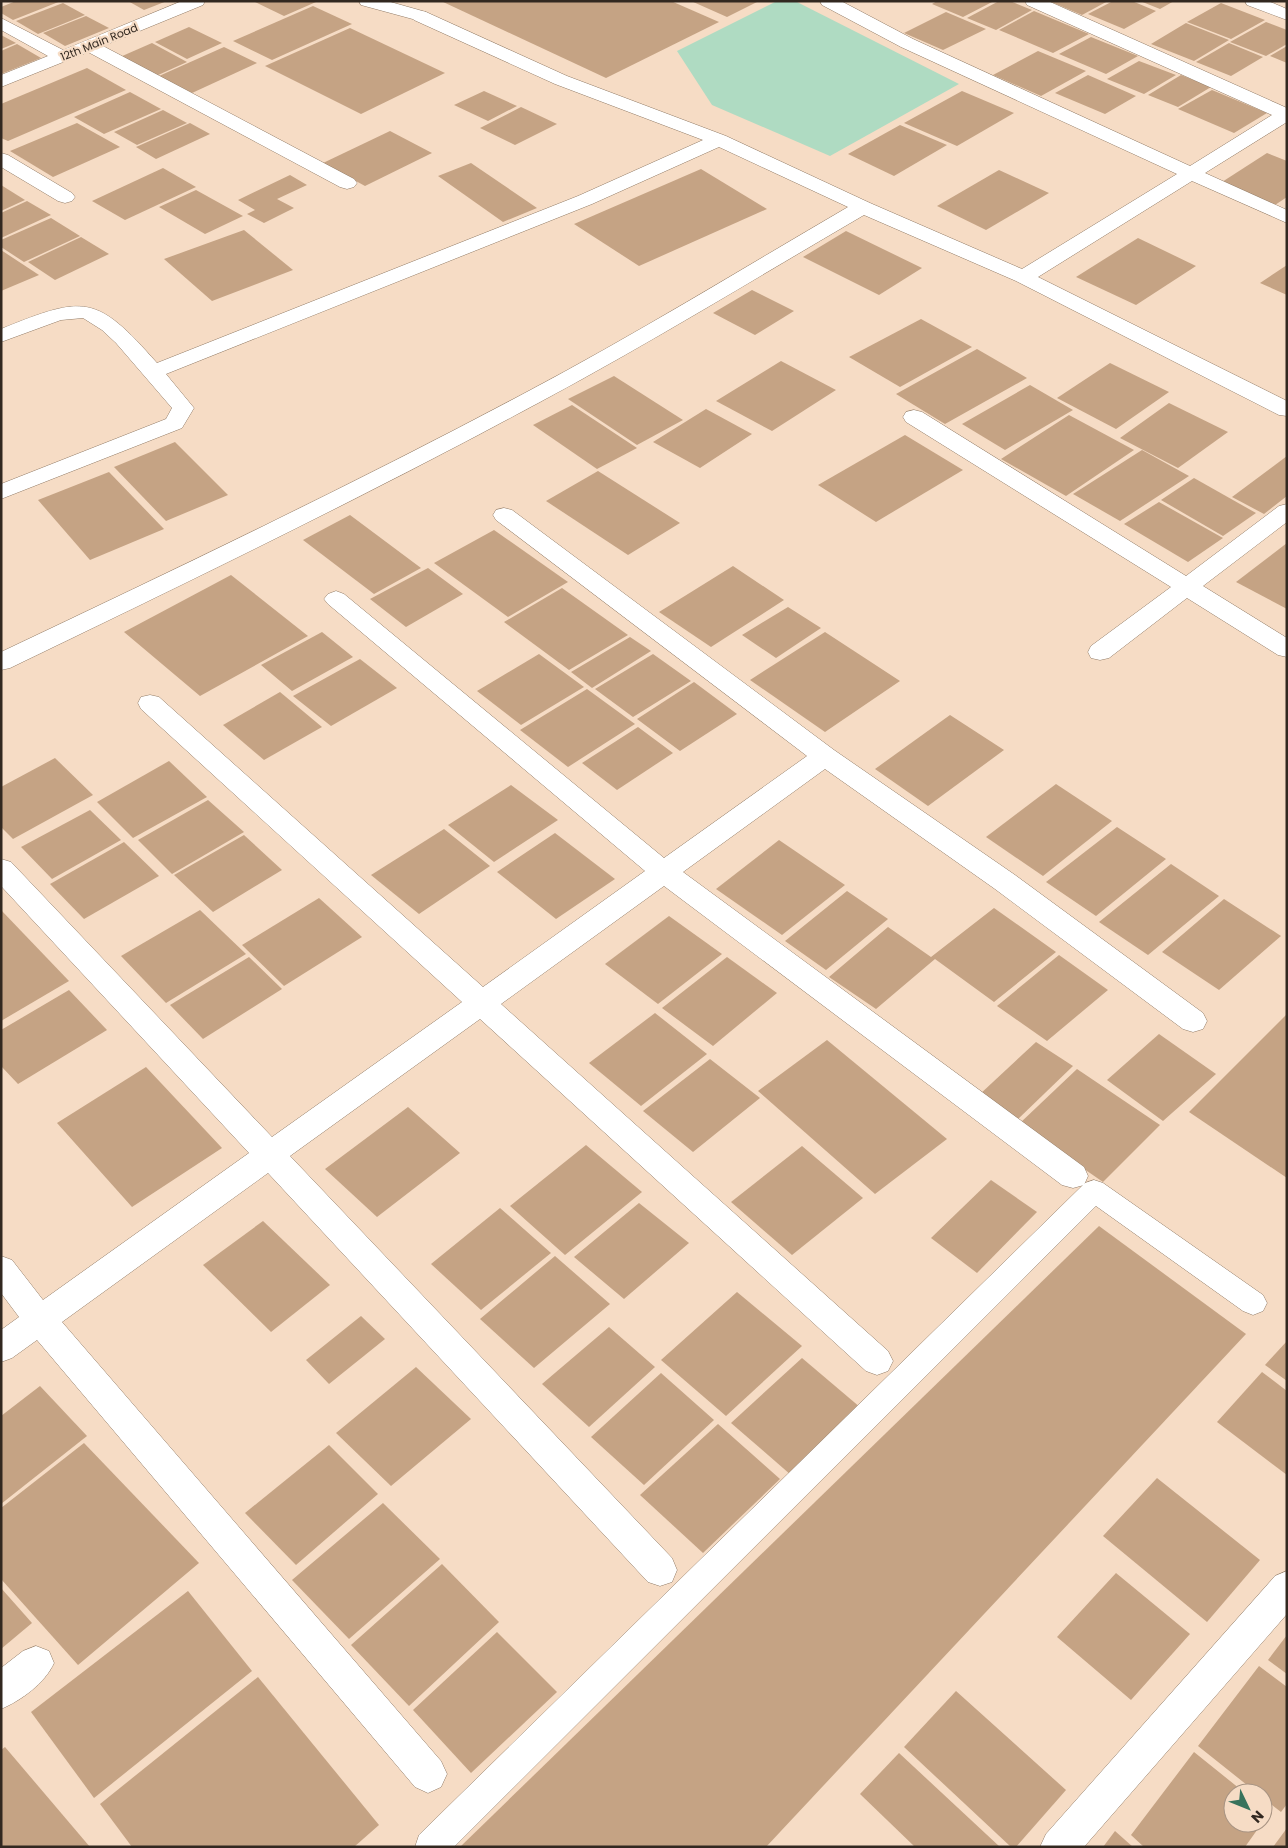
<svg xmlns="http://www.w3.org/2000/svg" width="1288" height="1848" font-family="Poppins,sans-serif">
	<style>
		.green { fill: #afdbc2 }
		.building { fill: #c5a384 }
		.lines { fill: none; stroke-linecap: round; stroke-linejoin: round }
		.lane-casing { stroke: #917b66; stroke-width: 1 }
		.street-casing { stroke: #917b66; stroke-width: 1 }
		.secondary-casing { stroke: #917b66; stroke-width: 1 }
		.lane { fill: #fff; fill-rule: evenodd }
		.street { fill: #fff; fill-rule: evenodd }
		.secondary { fill: #fff; fill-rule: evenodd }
		.labels { text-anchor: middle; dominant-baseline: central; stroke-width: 4.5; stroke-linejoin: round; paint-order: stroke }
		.far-street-label { font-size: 11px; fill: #322820; stroke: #f6dcc5 }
	</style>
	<rect width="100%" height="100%" fill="#f6dcc5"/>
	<path class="green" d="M777 1H795L959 84 830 156 712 105 677 51Z"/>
	<g class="building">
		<path d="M16 1H61L13 20 1 13V7Z"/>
		<path d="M128 1H167L144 10Z"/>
		<path d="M253 1H314L316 2 284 16Z"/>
		<path d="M441 1H671L719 22 606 78Z"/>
		<path d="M691 1H759L727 17Z"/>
		<path d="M937 1H994L963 17 932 4Z"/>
		<path d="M999 1H1010L1032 10 996 30 967 18Z"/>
		<path d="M1049 1H1108L1082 15Z"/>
		<path d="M1113 1H1132L1156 11 1124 29 1088 14Z"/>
		<path d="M1140 1H1174L1160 9Z"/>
		<path d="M63 3 85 15 38 34 16 21Z"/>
		<path d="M1221 3 1265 20 1231 39 1187 22Z"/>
		<path d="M313 6 352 24 272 60 233 41Z"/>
		<path d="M1034 11 1089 34 1053 53 999 30Z"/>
		<path d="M946 12 986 29 943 50 904 33Z"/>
		<path d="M86 16 109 28 65 46 43 33Z"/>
		<path d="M1266 22 1287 30V44L1266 56 1230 42Z"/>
		<path d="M1186 23 1229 40 1194 61 1151 44Z"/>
		<path d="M189 27 222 43 187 59 155 42Z"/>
		<path d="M350 28 445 73 361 114 265 66Z"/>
		<path d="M1 35 16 43 1 49Z"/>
		<path d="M1091 37 1138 56 1106 74 1059 54Z"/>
		<path d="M152 43 187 62 156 76 120 57Z"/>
		<path d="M1229 43 1263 57 1231 76 1196 62Z"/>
		<path d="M17 44 41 58 1 74V51Z"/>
		<path d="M1287 46V63L1270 56Z"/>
		<path d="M224 47 257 63 192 93 159 76Z"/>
		<path d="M1038 51 1086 71 1041 96 993 75Z"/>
		<path d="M1139 61 1176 75 1144 94 1107 79Z"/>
		<path d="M87 68 126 90 8 141 1 138V104Z"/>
		<path d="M1088 75 1136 96 1105 114 1055 93Z"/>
		<path d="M1181 75 1211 87 1178 107 1148 95Z"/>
		<path d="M1212 90 1267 113 1234 133 1178 109Z"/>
		<path d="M484 91 517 106 488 121 454 105Z"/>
		<path d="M962 91 1014 113 957 146 904 123Z"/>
		<path d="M130 92 161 109 104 134 74 117Z"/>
		<path d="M521 107 557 124 515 145 480 128Z"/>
		<path d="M163 110 187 123 137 145 114 132Z"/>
		<path d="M77 123 120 147 53 177 10 151Z"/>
		<path d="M190 123 210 134 156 159 136 147Z"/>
		<path d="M900 125 947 145 894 176 848 154Z"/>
		<path d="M390 131 432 153 365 186 323 163Z"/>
		<path d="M1267 153 1287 161V197L1275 205 1222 182Z"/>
		<path d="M471 163 537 208 503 222 438 176Z"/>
		<path d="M163 168 196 187 125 220 92 201Z"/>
		<path d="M701 169 767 209 639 266 574 224Z"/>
		<path d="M999 170 1049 193 986 230 937 206Z"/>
		<path d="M290 175 307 185 277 199 294 208 264 223 247 214 255 210 238 200Z"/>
		<path d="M1 185 25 200 1 211Z"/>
		<path d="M196 190 243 216 205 234 159 207Z"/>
		<path d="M27 201 51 215 1 238V213Z"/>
		<path d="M51 218 80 236 24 262 1 247V240Z"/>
		<path d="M244 230 293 270 212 301 164 259Z"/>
		<path d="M846 231 922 268 879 295 803 257Z"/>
		<path d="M81 237 109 254 55 280 28 262Z"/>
		<path d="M1138 238 1196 266 1136 305 1076 277Z"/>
		<path d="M1 250 39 275 1 291Z"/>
		<path d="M1287 265V295L1260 283Z"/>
		<path d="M752 290 794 311 755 335 713 313Z"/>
		<path d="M921 319 972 347 900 387 849 357Z"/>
		<path d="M977 349 1027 378 945 424 896 394Z"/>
		<path d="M781 361 836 390 772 431 716 401Z"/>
		<path d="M1110 363 1169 392 1116 429 1057 398Z"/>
		<path d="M614 376 683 420 637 445 568 399Z"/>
		<path d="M1030 385 1073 410 1005 450 962 424Z"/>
		<path d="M1169 403 1228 432 1178 468 1120 438Z"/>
		<path d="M572 405 637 448 597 469 533 425Z"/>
		<path d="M706 409 752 434 700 468 653 442Z"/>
		<path d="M1069 415 1134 450 1066 496 1001 459Z"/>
		<path d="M905 435 963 470 876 522 818 485Z"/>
		<path d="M175 442 228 495 166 521 114 467Z"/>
		<path d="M1142 450 1189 476 1120 521 1073 494Z"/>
		<path d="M1287 456V496L1264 514 1232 497Z"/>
		<path d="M598 471 680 523 628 555 546 501Z"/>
		<path d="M109 472 164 529 90 560 38 500Z"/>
		<path d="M1194 478 1256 513 1223 536 1161 500Z"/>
		<path d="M1159 502 1223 538 1188 562 1124 524Z"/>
		<path d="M350 515 421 568 374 594 303 540Z"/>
		<path d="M494 530 568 582 508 617 434 563Z"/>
		<path d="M1287 543V609L1236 582Z"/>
		<path d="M733 566 784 600 711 647 659 612Z"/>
		<path d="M428 568 463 594 406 627 370 599Z"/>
		<path d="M231 575 308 636 200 696 124 632Z"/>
		<path d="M562 588 628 635 569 670 504 622Z"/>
		<path d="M788 607 821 628 776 658 742 635Z"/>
		<path d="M322 632 353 657 292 691 261 665Z"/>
		<path d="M825 632 900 681 825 732 750 680Z"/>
		<path d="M630 637 651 651 592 688 571 672Z"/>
		<path d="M539 654 584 687 521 725 477 691Z"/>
		<path d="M653 654 691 681 633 717 595 689Z"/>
		<path d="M360 659 397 688 331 726 293 696Z"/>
		<path d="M694 682 737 714 680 751 637 719Z"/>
		<path d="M587 689 635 724 568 767 520 730Z"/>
		<path d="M280 692 322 727 264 760 223 725Z"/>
		<path d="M950 715 1004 750 928 806 875 769Z"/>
		<path d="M638 727 673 753 617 790 582 763Z"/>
		<path d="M55 758 93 795 13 839 1 827V787Z"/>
		<path d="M169 761 207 797 133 838 97 802Z"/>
		<path d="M1056 784 1112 821 1043 876 986 837Z"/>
		<path d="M511 785 558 820 494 862 448 825Z"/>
		<path d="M208 800 244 832 172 874 138 840Z"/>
		<path d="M90 810 121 840 52 879 21 847Z"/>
		<path d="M1117 827 1166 859 1096 916 1046 882Z"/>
		<path d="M444 829 490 866 419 914 371 875Z"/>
		<path d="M555 833 615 879 556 919 497 872Z"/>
		<path d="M244 835 282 870 213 912 174 875Z"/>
		<path d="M779 840 845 885 782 935 716 889Z"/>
		<path d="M124 842 159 876 84 919 50 884Z"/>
		<path d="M1171 864 1219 896 1148 955 1099 922Z"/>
		<path d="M847 891 888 919 826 970 785 941Z"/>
		<path d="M319 898 362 937 284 986 242 945Z"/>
		<path d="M1224 899 1281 936 1219 990 1162 952Z"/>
		<path d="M994 908 1056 952 994 1002 935 959 876 1009 829 977 888 927 931 957Z"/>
		<path d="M1 910 69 981 1 1021Z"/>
		<path d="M200 910 246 954 166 1003 121 956Z"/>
		<path d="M669 916 722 954 658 1004 605 964Z"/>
		<path d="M1059 955 1108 990 1047 1041 997 1006Z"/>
		<path d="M249 957 282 989 203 1039 170 1005Z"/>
		<path d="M727 957 777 993 713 1046 662 1008Z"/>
		<path d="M69 990 107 1030 18 1084 1 1066V1030Z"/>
		<path d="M655 1013 707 1054 641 1106 589 1063Z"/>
		<path d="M1287 1014V1178L1189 1112Z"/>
		<path d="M1159 1034 1216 1074 1163 1121 1107 1080Z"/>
		<path d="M827 1040 947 1139 875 1194 758 1091Z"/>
		<path d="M1036 1042 1073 1066 1016 1121 979 1095Z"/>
		<path d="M710 1059 760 1098 693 1152 643 1111Z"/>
		<path d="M146 1067 222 1148 132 1207 57 1123Z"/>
		<path d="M1077 1069 1160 1125 1103 1182 1019 1124Z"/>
		<path d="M408 1107 460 1153 377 1217 325 1169Z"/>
		<path d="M586 1145 642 1192 565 1255 510 1206Z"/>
		<path d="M802 1146 863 1198 792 1255 731 1202Z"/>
		<path d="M991 1180 1037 1212 977 1273 931 1238Z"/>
		<path d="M639 1203 689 1243 624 1299 574 1257Z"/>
		<path d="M500 1208 551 1253 481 1310 431 1264Z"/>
		<path d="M263 1221 330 1285 271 1332 203 1265Z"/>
		<path d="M1099 1226 1246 1334 766 1847H460Z"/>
		<path d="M555 1256 610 1304 534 1368 480 1319Z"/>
		<path d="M737 1292 802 1346 726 1416 661 1360Z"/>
		<path d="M361 1316 385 1339 329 1384 306 1360Z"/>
		<path d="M609 1327 655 1367 589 1427 542 1384Z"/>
		<path d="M1287 1341V1381L1265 1365Z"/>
		<path d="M802 1358 861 1408 791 1475 731 1423Z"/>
		<path d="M416 1367 471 1419 391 1486 336 1433Z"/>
		<path d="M1262 1372 1287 1391V1475L1217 1422Z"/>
		<path d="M661 1373 714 1420 644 1485 591 1437Z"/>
		<path d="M40 1386 87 1436 1 1504V1416Z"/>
		<path d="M718 1424 780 1479 703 1553 640 1495Z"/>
		<path d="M84 1443 199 1563 78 1665 1 1579V1508Z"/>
		<path d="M329 1445 378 1494 296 1565 245 1513Z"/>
		<path d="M1157 1478 1260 1560 1207 1622 1103 1536Z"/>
		<path d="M383 1503 440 1559 349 1639 292 1580Z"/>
		<path d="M442 1564 499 1622 409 1706 351 1645Z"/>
		<path d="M1116 1573 1190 1634 1131 1700 1057 1637Z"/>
		<path d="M1 1588 32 1623 1 1649Z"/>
		<path d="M188 1591 252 1671 94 1798 31 1712Z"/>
		<path d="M497 1632 557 1692 471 1773 413 1710Z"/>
		<path d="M1287 1635V1674L1268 1660Z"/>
		<path d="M1259 1666 1287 1687V1804L1281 1812 1263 1798V1793H1257L1198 1746Z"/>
		<path d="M258 1677 379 1825 354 1847H132L100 1804Z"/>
		<path d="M956 1691 1066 1790 1016 1847H1011L904 1747Z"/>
		<path d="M5 1747 90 1847H1V1750Z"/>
		<path d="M1194 1752 1245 1793H1233V1823H1262L1245 1847H1144L1131 1835Z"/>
		<path d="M899 1753 1000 1847H915L860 1794Z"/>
		<path d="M1287 1828V1847H1273Z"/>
		<path d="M1115 1831 1133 1847H1103Z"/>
	</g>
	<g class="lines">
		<g class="lane-casing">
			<path id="lane" d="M1094 1180 1103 1183 1263 1295 1267 1303 1263 1311 1253 1315 1243 1311 1096 1206 454 1847H415L419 1835 1085 1183Z"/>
		</g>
		<g class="street-casing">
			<g id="street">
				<path d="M182 1H205L203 5 103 46 354 179 357 183 354 187 347 189 340 187 88 52 1 87V75L48 56 1 30V18L63 50Z"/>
				<path d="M820 1H841L913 39 1190 166 1272 115 1027 5 1025 1H1048L1287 108V122L1205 173 1287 210V223L1192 181 1038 277 1287 401V416L1279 415 1016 281 864 215C756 278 650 343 540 402 366 496 188 582 10 668L1 670V652C176 569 352 485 523 394 633 336 740 270 848 207L719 147 592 204 166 374 194 408 182 428 1 499V484L166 419 172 408 116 343 102 330 83 318 61 320 1 342V329C85 295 96 294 157 363L578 196 703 140 555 84 414 20 411 16 414 12 420 11 426 12 567 76 726 136 870 203 1022 269 1177 174 901 47 822 5Z"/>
				<path d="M1245 1H1268L1287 9V20L1247 5Z"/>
				<path d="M1 153 8 155 72 193 75 197 72 201 65 203 58 201 1 167Z"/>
				<path d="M914 410 922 412 1186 576 1279 506 1287 504V522L1203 586 1287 638V657L1278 655 1187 598 1109 658 1100 660 1091 658 1088 652 1091 646 1171 587 906 422 903 417 906 412Z"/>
				<path d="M504 508 512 510 834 750 1015 875 1203 1013 1207 1021 1203 1029 1193 1032 1183 1029 995 889 825 769 683 872 1084 1167 1088 1176 1084 1185 1073 1188 1062 1185 664 886 501 1004 888 1351 893 1361 888 1371 877 1375 866 1371 480 1019 290 1156 672 1558 677 1570 672 1582 660 1586 648 1582 268 1173 62 1322 441 1761 447 1774 441 1787 428 1793 415 1787 37 1340 12 1358 1 1362V1330L19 1317 1 1293V1256L12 1260 43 1300 249 1153 1 886V859L11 862 272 1137 462 1002 141 709 138 703 141 697 150 695 159 697 483 987 645 871 328 604 324 599 328 594 336 591 344 594 664 858 807 756 496 520 493 515 496 510Z"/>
				<path d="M1287 1571V1614L1084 1847H1040L1046 1834 1275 1576Z"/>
				<path d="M36 1646 49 1651 54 1663C45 1683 22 1700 1 1709V1668L23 1651Z"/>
			</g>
		</g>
		<g class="secondary-casing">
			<path id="secondary" d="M359 1H387L426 12 429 16 426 20 420 21 361 5Z"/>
		</g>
		<use href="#lane" class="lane"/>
		<use href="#street" class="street"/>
		<use href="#secondary" class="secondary"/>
	</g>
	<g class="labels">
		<g class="far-street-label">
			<text transform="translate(99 42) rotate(-22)">12th Main Road</text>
		</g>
	</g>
	<rect width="1288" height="1848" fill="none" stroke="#322820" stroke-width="5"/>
	<g transform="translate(1248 1808) rotate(133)"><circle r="24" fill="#f6dcc5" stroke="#a89483"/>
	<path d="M0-4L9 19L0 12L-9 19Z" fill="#38735c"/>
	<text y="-8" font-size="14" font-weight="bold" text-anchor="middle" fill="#322820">N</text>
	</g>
</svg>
